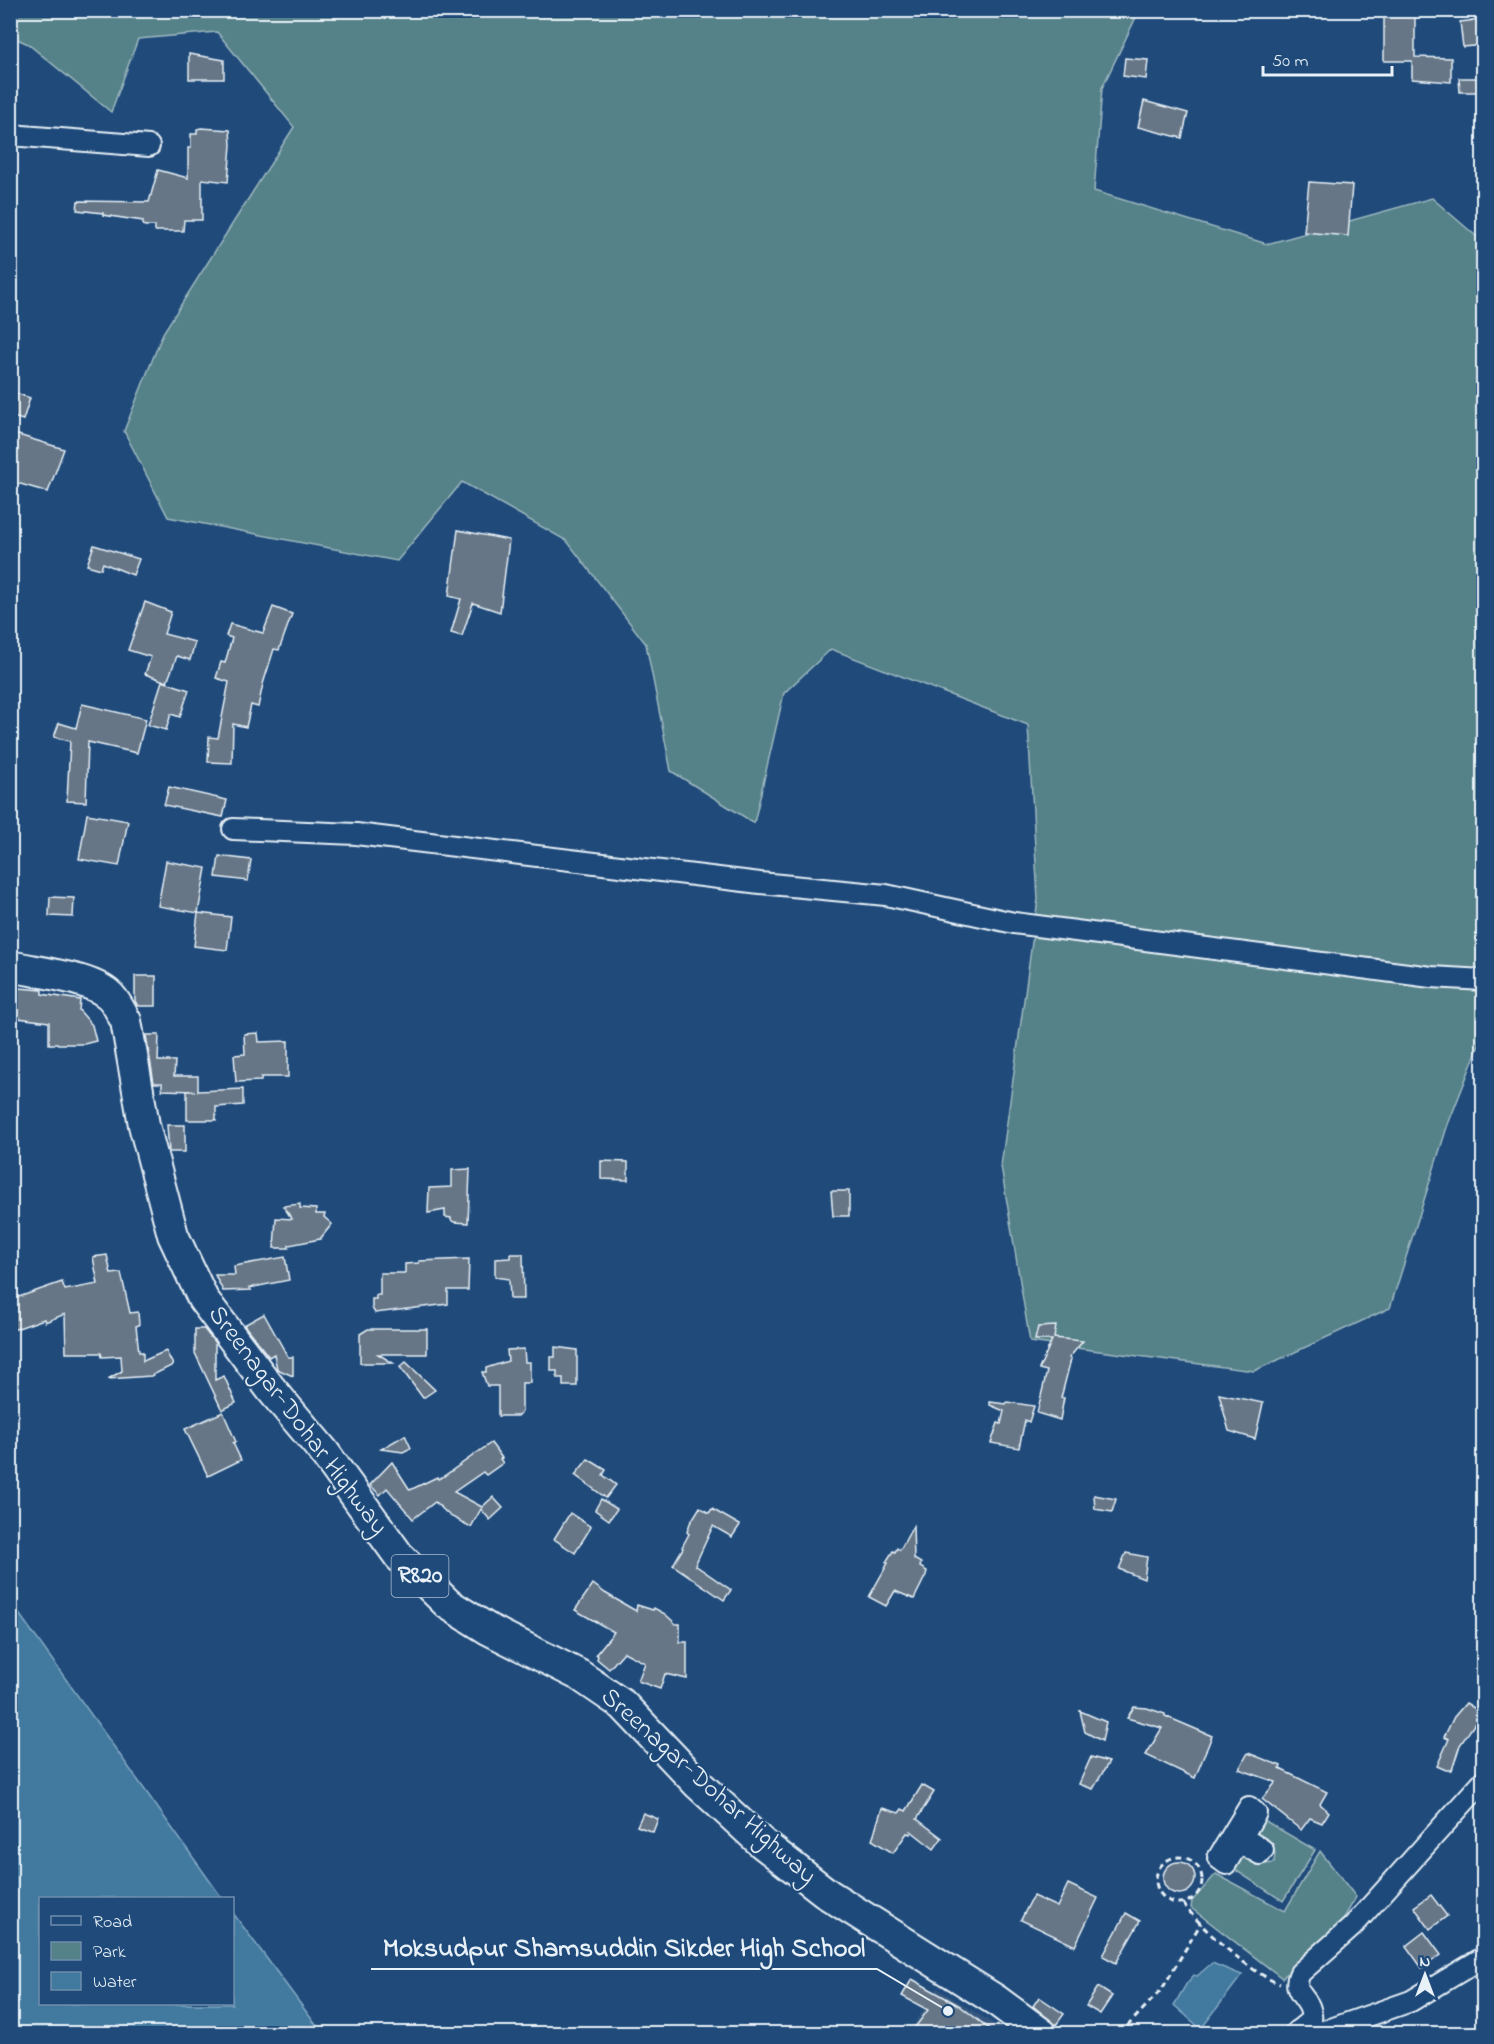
<svg xmlns="http://www.w3.org/2000/svg" width="1494" height="2044" font-family="'Indie Flower',sans-serif">
	<style>
		.built { fill: #34577e }
		.green { fill: #558189; stroke: #9eb9c0; stroke-width: 1.5 }
		.water { fill: #42799f; stroke: #84a9c3; stroke-width: 1.5 }
		.building { fill: #667686; stroke: #e8f1f8; stroke-width: 1.5 }
		.lines { fill: none; stroke-linecap: round; stroke-linejoin: round }
		.street-casing { stroke: #e8f1f8; stroke-width: 24 }
		.primary-casing { stroke: #e8f1f8; stroke-width: 34 }
		.path { stroke: #e8f1f8; stroke-width: 3; stroke-dasharray: 6 4.5; stroke-linecap: butt }
		.street { stroke: #1f4a7a; stroke-width: 20 }
		.primary { stroke: #1f4a7a; stroke-width: 30 }
		.labels { text-anchor: middle; dominant-baseline: central; stroke-width: 4.5; stroke-linejoin: round; paint-order: stroke }
		.shield { fill: #1f4a7a; stroke: #acbfd2; stroke-width: 1.5 }
		.shield-label { font-size: 24px; font-weight: bold; fill: #e8f1f8 }
		.street-label { font-size: 26px; fill: #e8f1f8; stroke: #1f4a7a }
		.leader { fill: none; stroke: #e8f1f8; stroke-width: 2 }
		.callout-dot { fill: #e8f1f8; stroke: #1f4a7a; stroke-width: 2 }
		.callout-label { font-size: 27px; text-anchor: middle; font-weight: bold; fill: #e8f1f8; stroke: #1f4a7a; stroke-width: 4.5; stroke-linejoin: round; paint-order: stroke }
	</style>
	<rect width="100%" height="100%" fill="#1f4a7a"/>
	<filter id="ink" filterUnits="userSpaceOnUse"><feTurbulence type="fractalNoise" baseFrequency=".0167" numOctaves="2"/><feDisplacementMap in="SourceGraphic" scale="12" xChannelSelector="R" yChannelSelector="G"/><feConvolveMatrix kernelMatrix="1 2 1 2 8 2 1 2 1" color-interpolation-filters="sRGB"/></filter>
	<g filter="url(#ink)">
		<path class="built" d="M937 1988 1008 2033 908 2034Z"/>
		<g class="green">
			<path d="M11 10 1139 11 1102 88 1094 191 1267 244 1432 198 1483 242V1035L1447 1127 1390 1308 1254 1371 1030 1342 1001 1166 1038 899 1028 725 831 649 784 693 754 823 671 771 646 644 567 541 462 482 397 561 168 517 124 431 163 333 294 127 217 32 138 39 111 112 28 44 11 36Z"/>
			<path d="M1257 1816 1315 1850 1283 1901 1229 1866 1241 1845 1263 1864 1274 1863 1275 1853 1246 1836Z"/>
			<path d="M1320 1851 1356 1897 1341 1923 1282 1978 1191 1908 1192 1901 1216 1874 1285 1911Z"/>
		</g>
		<g class="water">
			<path d="M10 1601 222 1898H40V2004H232L233 1913 322 2033H11Z"/>
			<path d="M1212 1963 1242 1975 1201 2029 1174 2005 1187 1983 1194 1975 1197 1976Z"/>
		</g>
		<g class="building">
			<path d="M1384 16H1415V57L1451 58V82L1412 79V61H1384Z"/>
			<path d="M1484 19V45L1463 47 1460 22Z"/>
			<path d="M189 54 224 60V79H189Z"/>
			<path d="M1125 58 1148 60 1146 79 1123 76Z"/>
			<path d="M1459 78H1484V92H1460Z"/>
			<path d="M1144 101 1188 113 1182 138 1138 127Z"/>
			<path d="M201 128 230 130 231 145 228 182 202 179V220H184L183 231H155V226H145L143 225V221L103 215V213L77 210 78 201 149 202 158 170 188 178V148H191V134H197V129Z"/>
			<path d="M1309 182 1352 185 1348 236 1304 232Z"/>
			<path d="M16 393 30 398 23 420 10 416V410Z"/>
			<path d="M15 434 64 449 48 492 10 481V449Z"/>
			<path d="M458 530 509 540 500 612 473 603 462 636 451 633 461 599 449 596Z"/>
			<path d="M94 545 139 559 133 575 103 563 101 569 87 565Z"/>
			<path d="M145 602 171 612 164 634 195 642 190 660 177 656 167 682 145 674 151 657 128 650Z"/>
			<path d="M273 607 292 614 279 650 274 649 263 684 258 707 251 705 246 727 233 724 232 763 208 762 209 737 218 738 229 682 216 678 221 662 225 663 232 638 226 636 230 624 263 633Z"/>
			<path d="M162 681 189 690 180 717 171 714 166 730 148 725Z"/>
			<path d="M82 704 146 719 137 753 88 742 86 802 67 801 70 741 54 737 59 723 76 728Z"/>
			<path d="M169 787 227 800 223 817 164 805Z"/>
			<path d="M87 814 128 821 119 866 79 859Z"/>
			<path d="M219 856 251 860 248 881 216 877Z"/>
			<path d="M166 861 206 868 198 913 158 906Z"/>
			<path d="M50 897 74 898 73 917 49 916Z"/>
			<path d="M198 913 231 917 227 950 194 946Z"/>
			<path d="M135 976H156V1006H138L135 1001Z"/>
			<path d="M19 988 42 990V994L80 1000 79 1010 92 1025 96 1041 84 1044H49V1022L10 1017V990L18 991Z"/>
			<path d="M258 1033 259 1042 288 1041V1077H261V1081L236 1082 234 1055 245 1054 244 1034Z"/>
			<path d="M146 1035H159L158 1061H175L174 1076H198V1091L243 1089V1105L216 1107V1120H187V1091H195L162 1090V1083H154Z"/>
			<path d="M167 1125H185V1152H169Z"/>
			<path d="M601 1161 628 1162V1180L601 1179Z"/>
			<path d="M470 1169 468 1223 454 1222 451 1220V1218L445 1217V1210L428 1213 429 1188 452 1187V1170Z"/>
			<path d="M831 1191H849V1216H833Z"/>
			<path d="M300 1204V1208L316 1209V1214H325L324 1217 332 1224 320 1239 289 1245V1248H274L276 1218 292 1219 283 1206Z"/>
			<path d="M510 1254H523L524 1299H510L509 1279 495 1277V1259L510 1258Z"/>
			<path d="M107 1255 111 1274 121 1273 130 1313 138 1312 139 1325 136 1326 139 1352H143V1361L166 1351 173 1365 151 1376 108 1379 122 1371 121 1356 102 1357 101 1353H66L65 1314 45 1322 44 1319 10 1331V1300L62 1282 65 1290 98 1284 93 1257Z"/>
			<path d="M285 1257 289 1280 249 1288 251 1290 223 1291 215 1275H235L234 1266Z"/>
			<path d="M469 1259 468 1290H448V1304L375 1313 372 1308V1299H376V1295H380V1273H405V1264L419 1263V1261Z"/>
			<path d="M264 1314 288 1357H293V1376L277 1369 274 1354 269 1357 244 1325Z"/>
			<path d="M1056 1326 1054 1338 1083 1341 1069 1358 1071 1359 1061 1398H1064L1060 1420 1037 1413 1047 1371 1039 1369 1052 1340H1035L1038 1327Z"/>
			<path d="M195 1329H204L215 1343V1380L224 1376 236 1403 222 1410 195 1353Z"/>
			<path d="M368 1329H427V1354H378L393 1363H360V1334Z"/>
			<path d="M555 1347 577 1350V1386H563V1378H557V1371H551V1357H555Z"/>
			<path d="M524 1349 525 1362H530V1383H522V1412L518 1416H498V1386H487L482 1372H486V1368L508 1361 507 1350Z"/>
			<path d="M406 1362 435 1390 423 1398 400 1367Z"/>
			<path d="M1219 1394 1263 1403 1255 1439 1229 1431Z"/>
			<path d="M990 1402 1006 1404 1007 1402 1034 1406 1029 1422 1025 1420 1019 1448 991 1443 998 1423 1001 1424 1004 1411 990 1405Z"/>
			<path d="M223 1412 236 1442 233 1443 241 1460 208 1476 185 1429Z"/>
			<path d="M405 1435 411 1448 403 1452 381 1449Z"/>
			<path d="M491 1443 502 1458 500 1459 503 1463 486 1475 483 1472 454 1492 482 1507 493 1497 503 1508 490 1520 481 1509 471 1527 450 1516 435 1502 413 1519 387 1488 380 1495 370 1485 392 1462 410 1490 437 1477 438 1479 444 1476Z"/>
			<path d="M588 1459 606 1470 603 1475 616 1485 606 1498 575 1475Z"/>
			<path d="M1094 1495 1116 1499 1112 1512 1095 1509Z"/>
			<path d="M601 1499 617 1509 609 1520 595 1510Z"/>
			<path d="M700 1507 709 1513 712 1509 740 1525 732 1537 713 1526 695 1565 731 1590 724 1600 673 1565 683 1548 682 1547 689 1534 687 1532 690 1523Z"/>
			<path d="M570 1513 591 1527 575 1553 554 1539Z"/>
			<path d="M913 1526 914 1559 921 1563 920 1567 927 1571 926 1575 914 1599 895 1591 886 1606 869 1597 888 1563 886 1562 893 1551 895 1552 897 1548 900 1550Z"/>
			<path d="M1126 1553 1147 1557 1144 1579 1119 1569Z"/>
			<path d="M593 1584 605 1593 636 1611 637 1605 653 1610 654 1608 665 1614 676 1624H680V1642H687V1679L665 1674 660 1689 638 1681 645 1663 624 1652 609 1669 597 1659 598 1656 596 1654 614 1632 575 1610Z"/>
			<path d="M1466 1703 1482 1713 1460 1745 1452 1770H1446L1437 1766 1449 1739 1444 1737 1454 1717Z"/>
			<path d="M1134 1707 1147 1708 1165 1714V1716L1212 1736 1195 1778 1146 1755 1162 1728 1127 1718Z"/>
			<path d="M1080 1711 1106 1722 1102 1741 1085 1732Z"/>
			<path d="M1248 1753 1281 1766 1280 1769 1327 1792 1320 1804 1329 1812 1322 1823 1310 1818 1301 1830 1262 1799 1276 1782 1239 1769Z"/>
			<path d="M1091 1757 1109 1762 1093 1789 1079 1784Z"/>
			<path d="M922 1785 934 1792 917 1819 942 1838 934 1849 911 1831 910 1834 907 1833 893 1853 872 1840 882 1808 899 1813 902 1809 906 1811Z"/>
			<path d="M643 1813 658 1819 653 1832 637 1826Z"/>
			<circle cx="1179" cy="1878" r="16"/>
			<path d="M1068 1884 1098 1898 1075 1946 1021 1920 1033 1896 1057 1907Z"/>
			<path d="M1431 1895 1447 1916 1430 1929 1414 1907Z"/>
			<path d="M1126 1913 1140 1921 1116 1963 1103 1956Z"/>
			<path d="M1424 1932 1441 1955 1422 1968 1406 1946Z"/>
			<path d="M912 1979 960 2006 996 2034H910L928 2010 902 1996Z"/>
			<path d="M1098 1987 1112 1996 1100 2014 1086 2006Z"/>
			<path d="M1039 1997 1064 2014 1056 2025 1033 2006Z"/>
		</g>
		<g class="lines">
			<g class="street-casing">
				<g id="street">
					<path d="M10 135 149 146"/>
					<path d="M233 829 356 834 760 883 886 895 1014 923 1431 977 1484 980"/>
					<path d="M1249 1807 1256 1813 1242 1837 1263 1850 1260 1854 1239 1842 1226 1864 1218 1858Z"/>
					<path d="M1297 2031 1328 2030 1411 2001 1484 1957"/>
					<path d="M1294 2034 1311 2020C1314 1997 1289 1996 1300 1973L1352 1927 1484 1780"/>
				</g>
			</g>
			<g class="primary-casing">
				<path id="primary" d="M10 966C37 972 88 977 108 994 116 1000 121 1013 126 1021L144 1125 173 1235 203 1299 271 1389 324 1452 399 1556 448 1604 488 1629 579 1675 623 1705 698 1784 762 1843 829 1895 997 2001 1042 2034"/>
			</g>
			<g class="path">
				<circle cx="1179" cy="1880" r="23"/>
				<path d="M1183 1903C1200 1928 1252 1974 1280 1984"/>
				<path d="M1120 2034 1162 1989 1201 1923"/>
			</g>
			<use href="#street" class="street"/>
			<use href="#primary" class="primary"/>
		</g>
	</g>
	<g class="labels">
		<rect class="shield" x="391.5" y="1555" width="57" height="42" rx="4.5"/>
		<g class="shield-label">
			<text x="420" y="1576">R820</text>
		</g>
		<g class="street-label">
			<text transform="translate(297 1421) rotate(53)">Sreenagar-Dohar Highway</text>
			<text transform="translate(708 1787) rotate(42)">Sreenagar-Dohar Highway</text>
		</g>
	</g>
	<path class="leader" d="M948 2011L877 1969H371"/>
	<circle class="callout-dot" cx="948" cy="2011" r="6"/>
	<g class="callout-label">
		<text x="624" y="1956">Moksudpur Shamsuddin Sikder High School</text>
	</g>
	<rect width="1494" height="2044" fill="none" stroke="#1f4a7a" stroke-width="36"/>
	<rect x="18" y="18" width="1458" height="2008" fill="none" stroke="#e8f1f8" stroke-width="2" filter="url(#ink)"/>
	<rect x="39" y="1897" width="195" height="108" fill="#1f4a7a" stroke="#6f8dac" stroke-width="1.5"/>
	<rect x="51" y="1916" width="30" height="9" fill="#1f4a7a" stroke="#6f8dac" stroke-width="1.5"/>
	<text x="93" y="1927" font-size="18" fill="#e8f1f8">Road</text>
	<rect x="51" y="1942" width="30" height="18" fill="#558189" stroke="#6f8dac" stroke-width="1.5"/>
	<text x="93" y="1957" font-size="18" fill="#e8f1f8">Park</text>
	<rect x="51" y="1972" width="30" height="18" fill="#42799f" stroke="#6f8dac" stroke-width="1.5"/>
	<text x="93" y="1987" font-size="18" fill="#e8f1f8">Water</text>
	<g transform="translate(1425 1975)" stroke="#1f4a7a" stroke-width="4.5" paint-order="stroke">
	<path d="M0-4.5L10 22L0 15L-10 22Z" fill="#e8f1f8"/>
	<text y="-9" font-size="16" font-weight="bold" text-anchor="middle" fill="#e8f1f8">N</text>
	</g>
	<path d="M1263 66v9h129v-9" fill="none" stroke="#e8f1f8" stroke-width="3"/>
	<text x="1272" y="66" font-size="18" fill="#e8f1f8" stroke="#1f4a7a" stroke-width="4.5" paint-order="stroke">50 m</text>
</svg>
